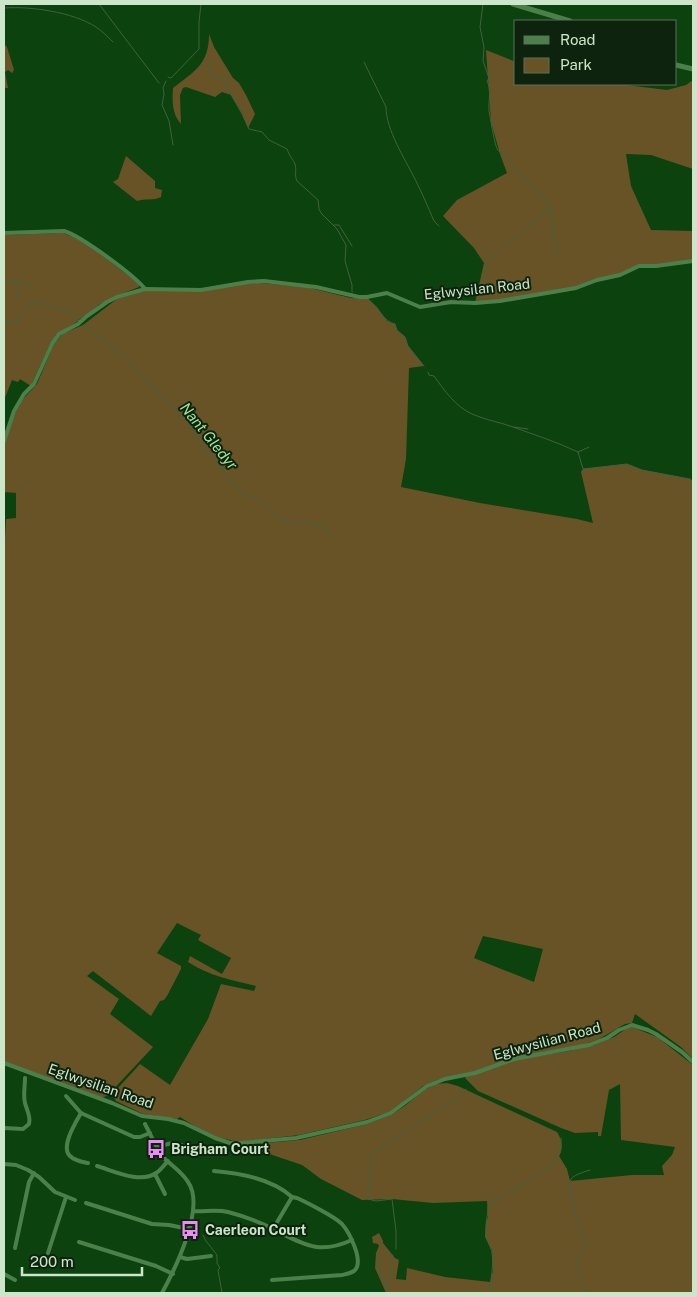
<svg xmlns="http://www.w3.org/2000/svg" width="697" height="1297" font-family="'Public Sans',sans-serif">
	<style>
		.green { fill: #685327; fill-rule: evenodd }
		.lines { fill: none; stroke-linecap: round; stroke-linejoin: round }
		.stream { stroke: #40623f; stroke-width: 1 }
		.minor { stroke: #4c804a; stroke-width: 4 }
		.tertiary { stroke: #4c804a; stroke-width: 5 }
		.labels { text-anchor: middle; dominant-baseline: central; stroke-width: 4; stroke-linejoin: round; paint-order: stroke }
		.street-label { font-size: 14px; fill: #cbe6c9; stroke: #0e230d }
		.poi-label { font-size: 14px; font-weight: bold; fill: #cbe6c9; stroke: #0e230d; text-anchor: start }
		.water-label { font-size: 15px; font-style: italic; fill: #9fe69b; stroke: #0e230d }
	</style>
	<rect width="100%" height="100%" fill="#0b420d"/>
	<g class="green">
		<path d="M209 34 214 47 233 78 239 83 246 95 255 114 248 128 242 113 231 95 222 92 215 97 186 87 183 88 180 95 181 124C172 115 172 100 173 88 195 71 209 64 209 34Z"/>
		<path d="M4 37V44L7 47 14 70 12 73 8 70 5 72 8 88H4Z"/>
		<path d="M486 50 516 62V84H618L667 90 686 85 693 80V169L651 155 626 154 631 186 651 230 693 231V261L639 266 620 275 589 283 576 288 500 301 475 303 484 263 474 248 443 216 457 200 507 173 500 154 491 122Z"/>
		<path d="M126 156 155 181V188L162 190 161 197C153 201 145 198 137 201L113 182 118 179Z"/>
		<path d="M63 233C85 240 114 265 133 279L139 285V287L116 296 100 304 75 323 56 335 49 346 31 386 20 379 18 382 12 380 4 400V235Z"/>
		<path d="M260 283 306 287 351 298 368 299 377 307 387 321 395 324 397 330 405 337 408 346 424 366 409 368 406 459 401 487 480 503 577 519 593 523 581 472 583 469 627 464 642 470 690 479 693 482V1059L681 1047 635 1014 632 1023 625 1024 599 1039 583 1045 541 1052 471 1073 437 1080 423 1086 392 1111 365 1120 299 1135 238 1142 209 1135 180 1117 177 1119 143 1114 116 1101 114 1098 118 1088 140 1064 170 1085 208 1019 221 984 254 991 256 986C232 980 209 976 188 962L190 956 222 974 231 958 198 940 201 935 177 923 157 953 181 966V969L167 996 164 1000 160 1001 151 1016 93 971 87 976 119 999 110 1014 153 1047 108 1095 102 1098C70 1084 37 1074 4 1062V558L6 519 16 518V493L4 492V451L5 440 16 411 24 398 37 384 53 346 62 334 83 325 117 299 144 291H195L240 284ZM483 936 543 949 534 982 474 958Z"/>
		<path d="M632 1027 657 1037 693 1065V1293H386L375 1268 376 1253 379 1246 378 1244 373 1243 372 1237 379 1233 383 1241V1243L395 1258 399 1260 396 1279 406 1280 407 1268 445 1277 490 1282 493 1271 492 1250 485 1237 486 1223 488 1217 487 1201 433 1203 392 1199 362 1200 321 1179 302 1165 243 1145 300 1140 367 1124 393 1114 406 1105 424 1090 435 1084 447 1083 458 1086 557 1132C562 1139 563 1148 559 1156L567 1169 570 1181 632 1175H664L662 1166 672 1155 675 1147 621 1140 620 1084 609 1090 601 1136H598V1132L575 1133 561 1128 478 1091 466 1079 465 1077 514 1060 569 1051 594 1045 614 1037 626 1029Z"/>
	</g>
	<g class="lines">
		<g class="stream">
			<path d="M99 4 159 83"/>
			<path d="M483 4 480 27 484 47 483 61 489 78 487 81C492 90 488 101 489 111 491 122 493 135 496 146 498 154 508 156 510 163L532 188 548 202 552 212 553 239 556 241 558 255"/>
			<path d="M4 8C30 6 73 12 96 27 102 31 108 37 113 42"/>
			<path d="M206 60C212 69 210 81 225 78L229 91 242 114 249 129 262 132 269 140 287 149C290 157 292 158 295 164 297 170 294 175 297 181L318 200 319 209 321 213 337 229 346 245 345 261 352 285V292"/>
			<path d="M364 62 386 107C386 130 405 159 415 179 422 193 428 207 434 221L439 226"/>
			<path d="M168 77 171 78 199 49V22L201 4"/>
			<path d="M166 81 163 88 164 94 162 105 169 121 173 145"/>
			<path d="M334 225H339L352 246"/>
			<path d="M4 281 16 282 17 300"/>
			<path d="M17 282C23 281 27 282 31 287"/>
			<path d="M368 299C378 307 384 322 395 324L397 330 405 337 408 346 424 366"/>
			<path d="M480 299 488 260 550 208"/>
			<path d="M4 321 18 323 30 303H42L55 308 67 309 79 321"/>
			<path d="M83 325 125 356 161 397 185 419 205 452 215 460 229 481 233 483 245 495 262 502 280 518 293 524C305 518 322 527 332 534"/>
			<path d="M428 372 429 375 434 376C444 390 456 407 472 414 485 420 500 422 513 427 535 435 557 442 578 452L583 469 627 464 642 470 690 479 693 482"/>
			<path d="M514 427 528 429"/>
			<path d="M578 452 589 447"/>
			<path d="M203 1235 206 1241 217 1255V1263L220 1268 218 1270 222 1293"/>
			<path d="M396 1249V1231L392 1199 376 1201 368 1199 372 1152 376 1151 462 1095 466 1089"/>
			<path d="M378 1256 379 1267 387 1286"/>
			<path d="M386 1293 391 1274 390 1257 393 1255"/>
			<path d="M490 1293C490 1280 494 1267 492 1253 491 1246 486 1241 486 1234 485 1224 488 1216 488 1206 503 1194 554 1171 560 1153 562 1149 561 1143 561 1138"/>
			<path d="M586 1293C583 1285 576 1270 577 1261 578 1255 584 1250 585 1243 581 1230 566 1193 570 1181 572 1175 584 1172 590 1170"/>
		</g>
		<g class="minor">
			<path d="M4 233 64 231C81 236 134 275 145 289"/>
			<path d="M4 441 14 411 24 394 34 384 52 344 59 334 78 324 87 316 107 302 117 297 145 289 201 290 248 282 264 281 316 287 359 297H367L387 293 420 307 451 302 475 303 500 301 576 288 597 280 620 275 639 266H656L693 261"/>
			<path d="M4 1063 112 1103 142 1116 168 1119 184 1123 215 1138 230 1143H241L296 1138 367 1122 391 1113 427 1086 445 1079 475 1073 514 1059 589 1045 607 1038 619 1030 632 1025 648 1030 656 1034 682 1052 693 1062"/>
			<path d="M66 1096 81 1113 134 1137H140L150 1133"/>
			<path d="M81 1113C76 1122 60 1147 70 1156 75 1161 83 1162 88 1163"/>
			<path d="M145 1124C151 1135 156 1148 164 1158 172 1166 182 1172 188 1182 206 1207 175 1269 162 1293"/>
			<path d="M4 1128 23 1129 29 1124C31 1116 27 1111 25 1103 23 1095 25 1087 25 1078"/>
			<path d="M157 1148C176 1139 180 1144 197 1153"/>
			<path d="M4 1164 16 1165 28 1170 39 1177 55 1192 75 1200"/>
			<path d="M97 1166C114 1171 140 1184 156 1173 161 1170 164 1165 168 1161"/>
			<path d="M214 1171C239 1173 272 1179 292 1197"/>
			<path d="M155 1174 165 1194"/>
			<path d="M86 1203 152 1224 169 1225 189 1229"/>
			<path d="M193 1211C204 1212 216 1209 228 1212 243 1216 261 1222 275 1230 305 1245 319 1255 352 1240"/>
			<path d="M79 1242 156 1266 173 1274"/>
			<path d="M15 1248 29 1182 34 1173"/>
			<path d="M48 1253 66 1197"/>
			<path d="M180 1257 187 1259 211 1256"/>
			<path d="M4 1274 15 1280"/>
			<path d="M272 1280 342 1275C346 1274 351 1273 354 1271 365 1262 349 1232 342 1224 335 1217 308 1203 297 1198L292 1197 273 1229"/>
		</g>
		<g class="tertiary">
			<path d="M513 4 570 21"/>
			<path d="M676 65 693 69"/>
		</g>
	</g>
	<defs>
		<g id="bus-bare" transform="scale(1.5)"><path d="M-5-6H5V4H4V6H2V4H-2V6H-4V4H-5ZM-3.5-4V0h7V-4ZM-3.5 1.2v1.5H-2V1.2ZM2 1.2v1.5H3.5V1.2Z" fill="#ed8cf9" stroke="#0e230d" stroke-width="2.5" paint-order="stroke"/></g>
	</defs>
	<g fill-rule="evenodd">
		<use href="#bus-bare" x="156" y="1149"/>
		<use href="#bus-bare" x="190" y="1230"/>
	</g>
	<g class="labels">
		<g class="street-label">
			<text transform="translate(477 289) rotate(-6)">Eglwysilan Road</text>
			<text transform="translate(547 1041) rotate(-15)">Eglwysilian Road</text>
			<text transform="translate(101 1086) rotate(19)">Eglwysilian Road</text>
		</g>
		<g class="poi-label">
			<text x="171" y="1149">Brigham Court</text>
			<text x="205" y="1230">Caerleon Court</text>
		</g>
		<g class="water-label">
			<text transform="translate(209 436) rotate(51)">Nant Gledyr</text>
		</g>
	</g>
	<rect width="697" height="1297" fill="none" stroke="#cbe6c9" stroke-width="10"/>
	<rect x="514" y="20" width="162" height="65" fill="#0e230d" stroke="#5a7158"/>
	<rect x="524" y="36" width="25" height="8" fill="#4c804a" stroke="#5a7158"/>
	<text x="560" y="45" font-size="15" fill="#cbe6c9">Road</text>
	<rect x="524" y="58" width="25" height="15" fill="#685327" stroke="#5a7158"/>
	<text x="560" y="70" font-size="15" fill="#cbe6c9">Park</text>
	<path d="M22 1267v8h120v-8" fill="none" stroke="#cbe6c9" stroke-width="2.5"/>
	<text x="30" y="1267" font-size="15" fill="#cbe6c9" stroke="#0e230d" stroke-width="4" paint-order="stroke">200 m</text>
</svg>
